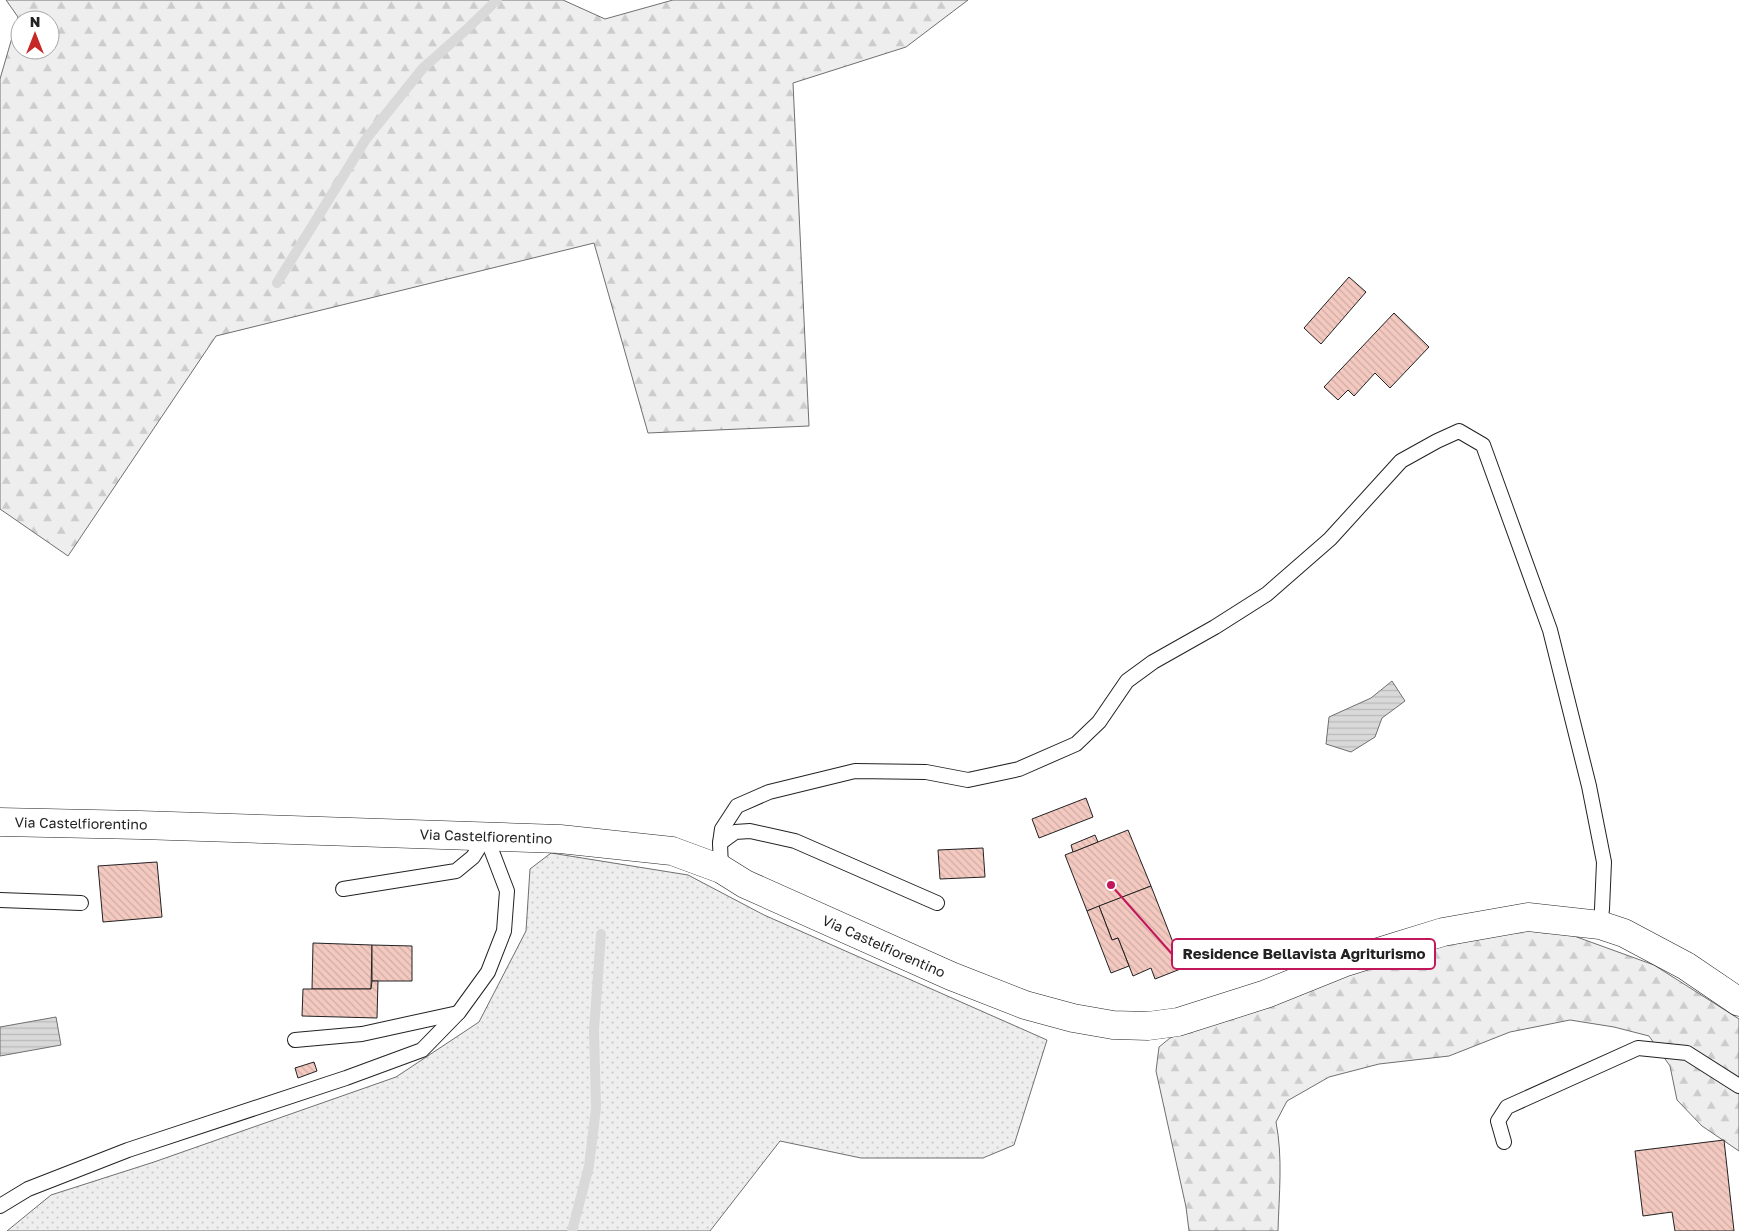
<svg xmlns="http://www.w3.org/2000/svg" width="1739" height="1231" font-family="'Golos Text',sans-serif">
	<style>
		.green { fill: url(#green-dots); stroke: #6f6f6f }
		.forest { fill: url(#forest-firs); stroke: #6f6f6f; fill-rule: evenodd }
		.water { fill: url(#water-rules); stroke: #6f6f6f }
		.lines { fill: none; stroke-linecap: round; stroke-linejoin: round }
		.stream { stroke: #d9d9d9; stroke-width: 10 }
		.building { fill: url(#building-back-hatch); stroke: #222 }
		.lane-casing { stroke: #222; stroke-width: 16 }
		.secondary-casing { stroke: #222; stroke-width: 29 }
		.lane { stroke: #fff; stroke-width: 14 }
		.secondary { stroke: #fff; stroke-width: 28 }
		.labels { text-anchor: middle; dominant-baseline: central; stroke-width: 4; stroke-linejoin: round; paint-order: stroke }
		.street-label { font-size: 14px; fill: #222; stroke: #fff }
		.leader { fill: none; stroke: #c2185b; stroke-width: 2 }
		.callout-dot { fill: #c2185b; stroke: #fff; stroke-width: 2 }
		.callout { fill: #fff; stroke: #c2185b; stroke-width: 2 }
		.callout-label { font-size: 15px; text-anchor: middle; font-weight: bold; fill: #222 }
	</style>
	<defs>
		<pattern id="green-dots" width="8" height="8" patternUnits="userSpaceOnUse" patternTransform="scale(1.25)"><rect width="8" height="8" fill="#eee"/><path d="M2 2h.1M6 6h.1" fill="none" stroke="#ccc" stroke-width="1.8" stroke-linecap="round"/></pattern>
		<pattern id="forest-firs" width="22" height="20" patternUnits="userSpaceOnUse" patternTransform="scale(1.25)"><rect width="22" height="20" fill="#eee"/><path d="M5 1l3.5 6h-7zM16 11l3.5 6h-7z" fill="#ccc"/></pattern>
		<pattern id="water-rules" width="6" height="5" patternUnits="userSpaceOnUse" patternTransform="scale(1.25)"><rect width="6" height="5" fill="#d9d9d9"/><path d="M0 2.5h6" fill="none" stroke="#bababa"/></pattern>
		<pattern id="building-back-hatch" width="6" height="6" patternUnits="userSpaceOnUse" patternTransform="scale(1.25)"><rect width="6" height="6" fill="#f3c9c0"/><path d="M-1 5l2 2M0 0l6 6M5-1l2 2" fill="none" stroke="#d0aca5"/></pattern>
	</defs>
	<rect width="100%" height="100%" fill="#fff"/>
	<path class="green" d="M551 853 688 875 764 915 1047 1040 1014 1145 983 1158H861L780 1141 710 1231H7L51 1195 154 1162 396 1077 479 1022 526 931 530 869Z"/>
	<g class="forest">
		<path d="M6 0H563L605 19 673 0H968L906 47 793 83 809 426 648 433 594 243 216 336 68 556 0 509V79L18 17ZM20 20H50V50H20Z"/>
		<path d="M1521 928 1563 932 1654 965 1739 1019V1151L1702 1126 1677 1100 1670 1066 1649 1036 1614 1027 1570 1020 1510 1032 1449 1056 1379 1064 1329 1077 1287 1101 1276 1122C1283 1158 1279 1194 1278 1231H1189L1186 1207 1156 1071 1159 1047 1170 1038 1192 1029 1449 941Z"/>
	</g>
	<g class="water">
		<path d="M1392 681 1405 701 1382 718 1375 737 1351 752 1326 744 1329 717 1371 698Z"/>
		<path d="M56 1017 61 1045 0 1056V1027Z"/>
	</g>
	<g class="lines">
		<g class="stream">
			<path d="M277 283 366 139 423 68 466 30 497 0"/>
			<path d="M572 1231 589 1166 596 1108 594 1030 601 934"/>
		</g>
	</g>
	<g class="building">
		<path d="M1349 277 1366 292 1321 344 1304 328Z"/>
		<path d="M1394 313 1429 347 1390 388 1375 373 1354 396 1348 390 1338 400 1324 387Z"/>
		<path d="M1086 798 1093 817 1039 838 1032 819Z"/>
		<path d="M1128 830 1151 886 1087 911 1065 855Z"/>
		<path d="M1095 835 1098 842 1073 852 1071 845Z"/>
		<path d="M983 848 985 877 940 879 938 850Z"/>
		<path d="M157 862 162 917 103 922 98 866Z"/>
		<path d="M1151 886 1183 968 1155 979 1151 968 1133 976 1118 938 1112 940 1099 906Z"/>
		<path d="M1099 906 1112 940 1118 938 1129 966 1111 973 1087 911Z"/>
		<path d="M313 943 372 945 371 989H312Z"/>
		<path d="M372 945 412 946V981H372Z"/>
		<path d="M372 981H378L377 1018 302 1016 303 989H371Z"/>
		<path d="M314 1062 317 1071 298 1078 295 1068Z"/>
		<path d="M1724 1140 1734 1231H1675L1672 1212 1643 1216 1635 1151Z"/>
	</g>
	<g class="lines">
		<g class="lane-casing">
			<g id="lane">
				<path d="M720 843 735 832 750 831 795 841 937 903"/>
				<path d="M721 869 720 843 722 829 737 806 769 792 855 771 926 772 968 780 1019 769 1076 744 1099 722 1127 681 1153 662 1215 627 1267 594 1330 539 1401 461 1437 441 1459 431 1483 445 1550 630 1589 786 1604 862 1602 909 1600 925"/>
				<path d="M343 889 456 871 473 857 486 836"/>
				<path d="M0 900 81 903"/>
				<path d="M295 1040 362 1034 458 1013"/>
				<path d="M1504 1142 1498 1121 1507 1107 1638 1048 1687 1053 1739 1086"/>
				<path d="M0 1206 28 1189 128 1150 346 1078 422 1050 459 1012 488 972 504 931 507 891 486 836"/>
			</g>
		</g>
		<g class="secondary-casing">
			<path id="secondary" d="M0 822 140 825 560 839 672 851 721 869 745 884 951 976 1025 1005 1073 1018 1113 1025 1148 1026 1178 1022 1266 994 1343 963 1394 947 1443 932 1528 917 1600 925 1624 933 1686 966 1739 1002"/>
		</g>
		<use href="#lane" class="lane"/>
		<use href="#secondary" class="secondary"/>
	</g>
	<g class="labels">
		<g class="street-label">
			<text transform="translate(81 823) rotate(1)">Via Castelfiorentino</text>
			<text transform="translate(486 836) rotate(2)">Via Castelfiorentino</text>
			<text transform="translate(884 946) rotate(24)">Via Castelfiorentino</text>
		</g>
	</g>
	<path class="leader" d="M1111 885L1172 954"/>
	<circle class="callout-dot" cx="1111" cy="885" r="5"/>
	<rect class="callout" x="1172" y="939" width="263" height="30" rx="5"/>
	<g class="callout-label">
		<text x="1304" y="959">Residence Bellavista Agriturismo</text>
	</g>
	<g transform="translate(35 35)"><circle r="24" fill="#ffffff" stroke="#a7a7a7"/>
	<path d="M0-4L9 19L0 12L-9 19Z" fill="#c62828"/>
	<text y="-8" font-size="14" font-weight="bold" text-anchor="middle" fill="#222222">N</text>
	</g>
</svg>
